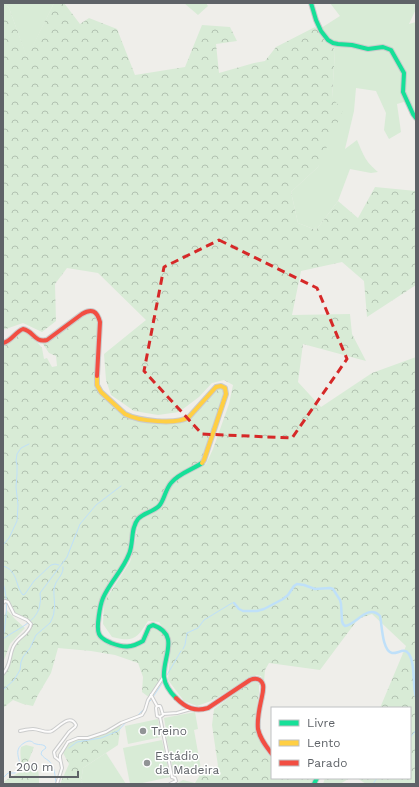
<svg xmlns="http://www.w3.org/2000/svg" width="419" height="787" font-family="'Work Sans',sans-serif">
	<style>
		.green { fill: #d8ebd6 }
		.forest { fill: url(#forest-crowns) }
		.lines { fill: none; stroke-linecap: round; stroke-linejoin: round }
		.stream { stroke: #bfe0f9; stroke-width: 1 }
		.canal { stroke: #bfe0f9; stroke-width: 2.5 }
		.street-casing { stroke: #cbcccc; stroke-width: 4 }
		.fast-casing { stroke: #cacacb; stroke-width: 6 }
		.slow-casing { stroke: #cacacb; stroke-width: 6 }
		.jam-casing { stroke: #cacacb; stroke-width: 6 }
		.street { stroke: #fdfcfc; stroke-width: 2 }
		.fast { stroke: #16e098; stroke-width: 4 }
		.slow { stroke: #ffcf43; stroke-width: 4 }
		.jam { stroke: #f24e42; stroke-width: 4 }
		.marked { fill: none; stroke: #d62828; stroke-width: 3; stroke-dasharray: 8 5; stroke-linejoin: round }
		.poi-dot { fill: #919496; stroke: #fff; stroke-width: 1.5 }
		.labels { text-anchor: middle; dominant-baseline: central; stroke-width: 3; stroke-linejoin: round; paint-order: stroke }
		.poi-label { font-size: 12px; fill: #5f6368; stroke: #fff; text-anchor: start }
	</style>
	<defs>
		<pattern id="forest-crowns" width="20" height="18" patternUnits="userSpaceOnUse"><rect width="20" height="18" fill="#d8ebd6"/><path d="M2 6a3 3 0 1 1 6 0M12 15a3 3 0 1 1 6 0" fill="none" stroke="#b2c2b1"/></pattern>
	</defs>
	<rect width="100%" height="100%" fill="#efeeea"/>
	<g class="green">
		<path d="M5 3H54L27 58 9 8Z"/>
		<path d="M184 3H206L208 6 198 15Z"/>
		<path d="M330 3H416V9L409 24 416 22V109L410 115 407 101 397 104 401 132 389 139 384 130 386 113 376 91 356 88 354 111 345 149 357 140C364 156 365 161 378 172L371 173 350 169 338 201 316 230 298 223 291 192 318 167 332 98 335 50 318 30 340 16Z"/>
		<path d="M195 712 198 729 194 730 201 769 174 774 166 736H167L164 718Z"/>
		<path d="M158 719 161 737 128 744 125 726Z"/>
		<path d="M162 740 170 777 138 784H130L123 748Z"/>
		<path d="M106 753 126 784H85L81 782 83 768Z"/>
	</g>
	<g class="forest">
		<path d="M3 3H5L9 8 27 57 54 3H64L80 24 89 18 117 29 135 75 185 67 202 25 230 27 237 41 216 44 219 73 254 63 265 61 276 47 315 27 335 50 332 98 343 110 318 167 291 192 298 223 316 230 338 201 358 218 375 187 416 191V285L367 317 364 281 342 262 301 271 292 315 350 314 352 334 366 361 303 344 298 382 321 407 372 373 416 357V440L415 443H416V784H366L357 778H410V708H380L406 646 372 614 358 619 320 670 269 663 265 670 264 682 261 676 256 675 211 701 197 706 184 701 168 680 170 656V639L159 622 148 621C136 640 133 642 112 637L103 624 104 602 130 562 135 543 138 524 144 515 136 522 131 550 105 594 101 605 99 634 101 638C119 646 122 648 142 642L151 625 158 627 166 636 169 648 166 670 164 676 150 698 142 692 143 677 138 663 115 655 91 651 58 648 51 673 38 695 33 706 23 704 13 700 3 708V674L7 668 15 643 29 630 31 622 14 614 10 604 3 601V343L13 338 20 330 24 329 34 336 37 342 42 348 44 359 47 358 52 367 57 366 56 356 49 353 41 341 47 340 85 312H95L100 322 97 385C101 392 105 396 111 401 127 416 142 421 164 421 172 421 178 421 186 419L219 386 224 387 226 394 204 460 182 475 206 464 213 449 229 404 233 385 224 380 212 383 199 397 179 412 158 415 134 411 111 395 106 380 104 354 146 320 98 273 67 268 55 284 56 321 42 332 23 323 3 330Z"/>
		<path d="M7 610 15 619 25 628 10 644 3 663V618Z"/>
		<path d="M255 681 259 684V693L255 718 256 731 266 751 272 759V778H316L313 784H176L183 780 195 783 200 775 211 774 218 766 212 725 214 709 245 686Z"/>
		<path d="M121 723 118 745 83 768 81 782 85 784H60L69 764 62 751 68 742 78 738 106 732Z"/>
		<path d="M26 745 34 747 28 762C40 767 39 773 39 784H3V782L20 772C23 764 19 755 21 747Z"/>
		<path d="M325 778H350L340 784H323Z"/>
	</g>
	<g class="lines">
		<g class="stream">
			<path d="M3 545 9 538 17 521 18 505 16 487 17 474V465L16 461 17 454 21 448 29 444"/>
			<path d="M3 566C18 570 15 586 23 595L25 594 34 581 51 565 55 564 59 565"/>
			<path d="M3 583C9 600 6 620 3 638"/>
			<path d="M3 639C16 629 39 622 40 603 41 600 40 596 40 593L67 557 80 524 96 505 121 486"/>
			<path d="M183 649 185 645 187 633 198 628 204 620 232 603"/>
			<path d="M167 675 181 651"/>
			<path d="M3 690 14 680 20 670 21 662 23 657 30 648 36 635 50 623C52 619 54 615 54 611 56 602 52 593 55 585 57 579 64 574 63 567"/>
			<path d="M153 697 163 682"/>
			<path d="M147 704 151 700"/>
			<path d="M137 716 144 709"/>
			<path d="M410 738 416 730"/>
			<path d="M69 748 77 742 101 738 118 731 127 721"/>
			<path d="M3 778 8 773H15L19 770C23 761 11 751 24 743 26 742 27 741 30 741 34 742 32 743 36 744 39 745 42 744 45 746L46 748 42 751 41 754C43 757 46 759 49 761 55 767 55 776 56 784"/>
			<path d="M373 784 377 778"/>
		</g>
		<path class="canal" d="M234 603 239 609 243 611H257L264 609 283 599 288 595 294 586 297 584 304 585 315 589 330 588 333 589 340 600 341 604 342 621 343 624 345 626C356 625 368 603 380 616 382 624 382 651 392 653 398 654 404 647 409 654 416 665 412 684 416 697"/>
		<g class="street-casing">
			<g id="street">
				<path d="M3 603 5 601 8 602 14 614 27 620 31 624C30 633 19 637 15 644 11 649 11 656 9 662 8 667 6 670 3 674"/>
				<path d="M151 695 157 706"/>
				<path d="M157 706H160L161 708 163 715 160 717"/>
				<path d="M157 706 156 708 157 716 160 717"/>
				<path d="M163 714 177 713 191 709"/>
				<path d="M160 717 172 777"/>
				<path d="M20 731C25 730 29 729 33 729 40 729 46 734 52 731 59 727 70 713 76 725L75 727 69 732 54 752 55 757 60 761"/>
				<path d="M57 784 62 768 60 758V755L68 742 78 738H88L106 732 121 723 142 715 145 710 148 700 164 676"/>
				<path d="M170 784 176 781 175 778 172 777"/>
			</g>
		</g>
		<g class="fast-casing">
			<g id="fast">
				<path d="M311 3 316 20 321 31 328 40 333 43 338 44 352 45 368 49 383 47 391 50 404 73 403 92 413 114 416 118"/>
				<path d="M176 698C171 693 165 685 164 677 162 658 181 635 153 625L149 627 143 641C131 648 124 648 111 643 107 641 101 639 99 634 96 628 100 605 103 598 110 582 123 570 129 554 134 543 130 529 138 519 143 513 153 512 159 506 164 501 165 490 171 483 179 473 192 470 202 463"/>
				<path d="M314 784 317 778"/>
			</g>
		</g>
		<g class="slow-casing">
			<path id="slow" d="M97 376V385L101 392 125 414C138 421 176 425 189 417L216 387 221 386 225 388 226 394 204 460 202 463"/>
		</g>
		<g class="jam-casing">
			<g id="jam">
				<path d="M3 343C12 341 15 332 23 329 34 331 34 343 47 340L82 314C92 308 97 311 100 322L97 376"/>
				<path d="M176 698C186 708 195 712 208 708L250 680C255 678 261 678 263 685 264 690 262 696 261 701 259 710 257 720 258 729 260 739 266 746 272 754"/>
			</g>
		</g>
		<use href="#street" class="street"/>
		<use href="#fast" class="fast"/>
		<use href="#slow" class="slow"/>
		<use href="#jam" class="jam"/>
	</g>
	<path class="marked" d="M219 240 317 288 347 359 292 438 202 434 144 371 164 267Z"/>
	<g class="poi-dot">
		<circle cx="143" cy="731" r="4"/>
		<circle cx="147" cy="763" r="4"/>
	</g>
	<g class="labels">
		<g class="poi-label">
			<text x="151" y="731">Treino</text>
			<text x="155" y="756">Estádio<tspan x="155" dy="14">da Madeira</tspan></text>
		</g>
	</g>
	<rect width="419" height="787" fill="none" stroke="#5f6368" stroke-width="8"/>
	<rect x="271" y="707" width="140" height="72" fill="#ffffff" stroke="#bfc1c3"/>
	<rect x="279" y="720" width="20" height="6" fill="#16e098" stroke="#bfc1c3"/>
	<text x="307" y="727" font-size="12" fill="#5f6368">Livre</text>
	<rect x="279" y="740" width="20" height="6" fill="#ffcf43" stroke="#bfc1c3"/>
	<text x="307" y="747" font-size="12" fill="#5f6368">Lento</text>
	<rect x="279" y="760" width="20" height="6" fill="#f24e42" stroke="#bfc1c3"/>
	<text x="307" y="767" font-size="12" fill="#5f6368">Parado</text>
	<path d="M10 771v6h68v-6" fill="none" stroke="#5f6368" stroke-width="2"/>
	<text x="16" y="771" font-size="12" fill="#5f6368" stroke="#ffffff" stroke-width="3" paint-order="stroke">200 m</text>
</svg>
